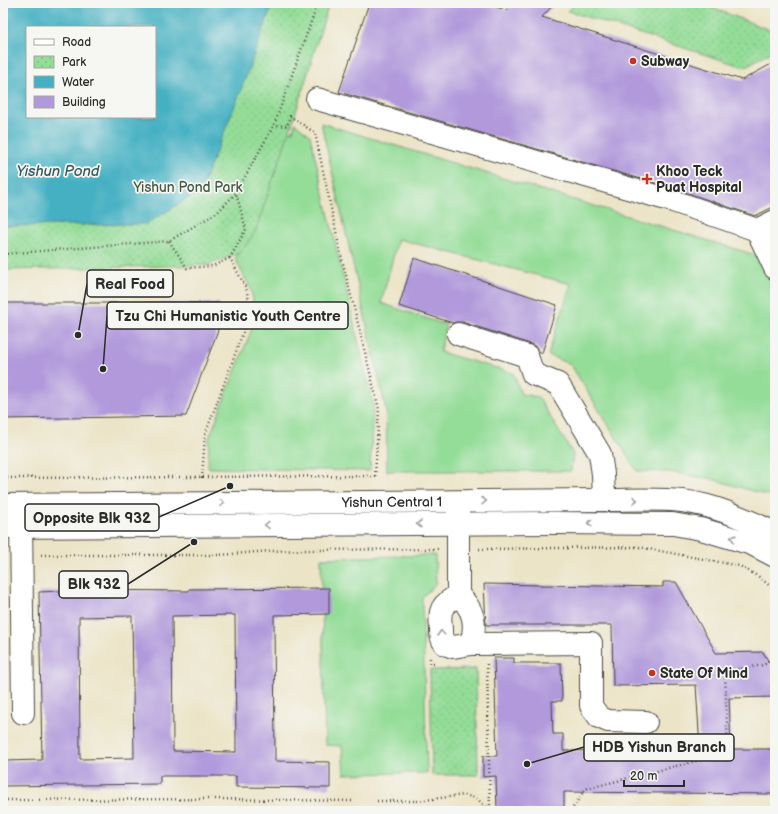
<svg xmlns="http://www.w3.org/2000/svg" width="778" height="814" font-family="'Balsamiq Sans',sans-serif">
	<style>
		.green { fill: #94dd98; stroke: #608462 }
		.park { fill: url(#park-dots); stroke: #608462; fill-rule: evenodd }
		.water { fill: #44b0c2; stroke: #386e76; fill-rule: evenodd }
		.building { fill: #b199db; fill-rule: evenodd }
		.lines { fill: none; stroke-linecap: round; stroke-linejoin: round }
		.minor-casing { stroke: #484742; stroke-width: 24 }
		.path { stroke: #484742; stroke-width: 2.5; stroke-dasharray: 1 3; stroke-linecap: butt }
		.minor { stroke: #fff; stroke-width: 22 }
		.oneway { stroke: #a0a0a0 }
		.poi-dot { fill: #c8321e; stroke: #f6f6f2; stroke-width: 1.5 }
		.labels { text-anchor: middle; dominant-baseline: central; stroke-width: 3.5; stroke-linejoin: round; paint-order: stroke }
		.poi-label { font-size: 14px; font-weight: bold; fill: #2b2b2b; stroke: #f6f6f2; text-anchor: start }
		.park-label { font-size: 14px; fill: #455846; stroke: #f6f6f2 }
		.street-label { font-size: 14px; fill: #2b2b2b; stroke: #f6f6f2 }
		.water-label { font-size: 15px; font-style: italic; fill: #345a60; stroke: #f6f6f2 }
		.leader { fill: none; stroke: #2b2b2b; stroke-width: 1.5 }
		.callout-dot { fill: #2b2b2b; stroke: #f6f6f2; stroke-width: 1.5 }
		.callout { fill: #f6f6f2; stroke: #2b2b2b; stroke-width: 1.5 }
		.callout-label { font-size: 15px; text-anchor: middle; font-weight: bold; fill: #2b2b2b }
	</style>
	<defs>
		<pattern id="park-dots" width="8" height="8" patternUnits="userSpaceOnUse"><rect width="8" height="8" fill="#94dd98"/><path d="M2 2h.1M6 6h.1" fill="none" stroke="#80be83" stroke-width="1.8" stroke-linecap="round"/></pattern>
	</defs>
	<rect width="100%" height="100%" fill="#f6f6f2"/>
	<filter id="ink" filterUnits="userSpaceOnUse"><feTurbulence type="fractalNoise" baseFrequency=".025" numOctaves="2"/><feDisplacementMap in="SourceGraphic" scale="8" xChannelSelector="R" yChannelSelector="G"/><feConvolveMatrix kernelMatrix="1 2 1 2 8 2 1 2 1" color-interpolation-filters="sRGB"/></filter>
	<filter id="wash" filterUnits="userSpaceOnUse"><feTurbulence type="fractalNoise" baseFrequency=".012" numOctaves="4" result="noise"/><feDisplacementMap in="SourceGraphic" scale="16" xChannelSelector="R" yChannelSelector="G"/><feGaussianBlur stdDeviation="0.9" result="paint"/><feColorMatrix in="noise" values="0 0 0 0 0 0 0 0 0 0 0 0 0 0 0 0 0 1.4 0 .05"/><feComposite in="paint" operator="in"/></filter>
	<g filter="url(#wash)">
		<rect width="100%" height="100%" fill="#ece4c7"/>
		<g class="green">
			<path d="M295 123 310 135 373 405 370 471 208 468 209 438 256 318 251 289 235 259 252 225 273 132 293 131Z"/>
			<path d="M321 123 759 256 775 291V494L766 495 712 479 669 472 637 471 571 365 548 355 571 284 398 239 381 303 446 325 440 352 513 373 521 394 538 397 573 454 571 471H387L386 410Z"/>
			<path d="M435 555 436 584 422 597 427 773 344 774 342 746 325 745 321 558Z"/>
		</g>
		<g class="park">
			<path d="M3 3H329L296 112 255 232 241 252 209 265 3 270ZM27 27H155V117H27Z"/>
			<path d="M575 3H700L775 32V50L744 67 568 11Z"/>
			<path d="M476 669 478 775H432L430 670Z"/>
		</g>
		<path class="water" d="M3 3H273L238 98 200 191 146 224 3 226ZM27 27H155V117H27Z"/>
		<g id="blocks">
			<g class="building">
				<path d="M369 3H482L506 10 513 3H555L542 17 742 80 775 62V206L755 216 676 189 339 92Z"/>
				<path d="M414 258 557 305 542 353 539 351 536 347 531 344 462 322H456L453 323 399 306Z"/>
				<path d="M3 303H219L221 322 186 416 3 419Z"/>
				<path d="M663 582H676L716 653 763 652 775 672V697L729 698 731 749H775V794L564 792V811H497L496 776 483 777V756H497L494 658H514V663H561L562 701H552L553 734H563V751L700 748 696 685 613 686 612 625H486L484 584 663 587Z"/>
				<path d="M329 588V614L274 615 275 761 330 762V788L236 787V776H160V784L3 786V761L42 760 39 592 79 590 189 591V589ZM235 615 236 752 173 751 172 616ZM132 616 134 758 80 759 79 617Z"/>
			</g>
		</g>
	</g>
	<g filter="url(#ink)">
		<use href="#blocks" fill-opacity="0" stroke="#484742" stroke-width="1"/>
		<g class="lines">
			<g class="minor-casing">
				<g id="minor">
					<path d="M317 99 673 201 757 230 775 221"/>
					<path d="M757 230 775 268"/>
					<path d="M458 334 527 356 533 374 558 384 600 454 603 474 604 500"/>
					<path id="s1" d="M3 505 604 500C630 500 656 498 682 501 715 505 745 519 775 533"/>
					<path d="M458 509V595C474 609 477 624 471 644"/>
					<path d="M21 514 23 713"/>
					<path d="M3 527 554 523 673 524 701 529 752 544 775 556"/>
					<path d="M458 595C441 606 439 608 441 629 441 635 441 639 445 644L453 647 471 644 591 643V706L599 717 608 721 646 722"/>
				</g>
			</g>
			<g class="path">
				<path d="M169 241 187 268 213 266 230 258"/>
				<path d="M3 254 169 241 218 212 236 193 274 125 318 3"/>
				<path d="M3 478 375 476 379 409 341 255 315 133 290 116 287 126 274 125"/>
				<path d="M202 478 205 435 247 322 250 305 246 288 230 258 246 229 236 193"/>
				<path d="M479 549 639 547 740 566 759 577 775 590"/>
				<path d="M41 555H219L270 551 306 550 438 549"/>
				<path d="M430 658V663H435"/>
				<path d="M487 664 490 811"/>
				<path d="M3 800 218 799 353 801"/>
				<path d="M377 801H417L464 795 476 798 485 806 488 811"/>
				<path d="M571 811 585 789 728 753 725 671 764 665 775 655"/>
			</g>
			<use href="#minor" class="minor"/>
		</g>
		<defs><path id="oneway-chevron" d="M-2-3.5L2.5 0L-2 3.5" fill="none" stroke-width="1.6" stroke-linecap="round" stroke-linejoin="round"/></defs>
		<g class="oneway">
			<use href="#oneway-chevron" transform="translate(635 500) rotate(1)"/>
			<use href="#oneway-chevron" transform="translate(484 501) rotate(-1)"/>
			<use href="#oneway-chevron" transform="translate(222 503)"/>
			<use href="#oneway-chevron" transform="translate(590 523) rotate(-180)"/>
			<use href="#oneway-chevron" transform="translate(419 524) rotate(-180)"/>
			<use href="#oneway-chevron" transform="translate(267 525) rotate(179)"/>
			<use href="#oneway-chevron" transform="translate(733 538) rotate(-163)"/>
			<use href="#oneway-chevron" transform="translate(441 633) rotate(-95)"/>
		</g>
	</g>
	<g class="poi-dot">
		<circle cx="633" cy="61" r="4"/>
		<path d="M645 173h4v4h4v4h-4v4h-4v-4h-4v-4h4z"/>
		<circle cx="652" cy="673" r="4"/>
	</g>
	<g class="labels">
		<g class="poi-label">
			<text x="641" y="61">Subway</text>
			<text x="656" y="171">Khoo Teck<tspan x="656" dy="16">Puat Hospital</tspan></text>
			<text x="660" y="673">State Of Mind</text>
		</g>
		<g class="park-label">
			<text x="188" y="187">Yishun Pond Park</text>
		</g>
		<g class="street-label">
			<text stroke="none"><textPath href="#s1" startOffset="389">Yishun Central 1</textPath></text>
		</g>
		<g class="water-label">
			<text x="58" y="171">Yishun Pond</text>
		</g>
	</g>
	<path class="leader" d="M78 335L87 284M103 369L107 316M230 486L159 517M194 542L128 584M527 764L584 747"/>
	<g class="callout-dot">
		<circle cx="78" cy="335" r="4"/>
		<circle cx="103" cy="369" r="4"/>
		<circle cx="230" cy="486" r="4"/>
		<circle cx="194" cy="542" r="4"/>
		<circle cx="527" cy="764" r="4"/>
	</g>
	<g class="callout">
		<rect x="87" y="270" width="86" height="27" rx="4"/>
		<rect x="107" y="302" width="241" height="27" rx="4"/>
		<rect x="25" y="504" width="134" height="27" rx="4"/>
		<rect x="59" y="571" width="69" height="27" rx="4"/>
		<rect x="584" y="734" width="150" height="27" rx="4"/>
	</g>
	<g class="callout-label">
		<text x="130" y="289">Real Food</text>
		<text x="228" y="321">Tzu Chi Humanistic Youth Centre</text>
		<text x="92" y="523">Opposite Blk 932</text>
		<text x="94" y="589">Blk 932</text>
		<text x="659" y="752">HDB Yishun Branch</text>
	</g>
	<rect width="778" height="814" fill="none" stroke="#f6f6f2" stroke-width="16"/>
	<rect x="26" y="26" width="130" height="92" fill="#f6f6f2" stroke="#a5a5a2"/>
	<rect x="34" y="39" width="20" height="6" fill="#ffffff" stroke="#a5a5a2"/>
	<text x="62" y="46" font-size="12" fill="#2b2b2b">Road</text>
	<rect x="34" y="56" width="20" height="12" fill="url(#park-dots)" stroke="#a5a5a2"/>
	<text x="62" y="66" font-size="12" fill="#2b2b2b">Park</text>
	<rect x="34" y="76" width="20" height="12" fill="#44b0c2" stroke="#a5a5a2"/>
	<text x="62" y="86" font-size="12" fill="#2b2b2b">Water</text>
	<rect x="34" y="96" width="20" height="12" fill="#b199db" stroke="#a5a5a2"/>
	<text x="62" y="106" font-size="12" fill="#2b2b2b">Building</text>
	<path d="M624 780v6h60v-6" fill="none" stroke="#2b2b2b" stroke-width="2"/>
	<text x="630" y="780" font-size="12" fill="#2b2b2b" stroke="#f6f6f2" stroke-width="3" paint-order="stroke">20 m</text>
</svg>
